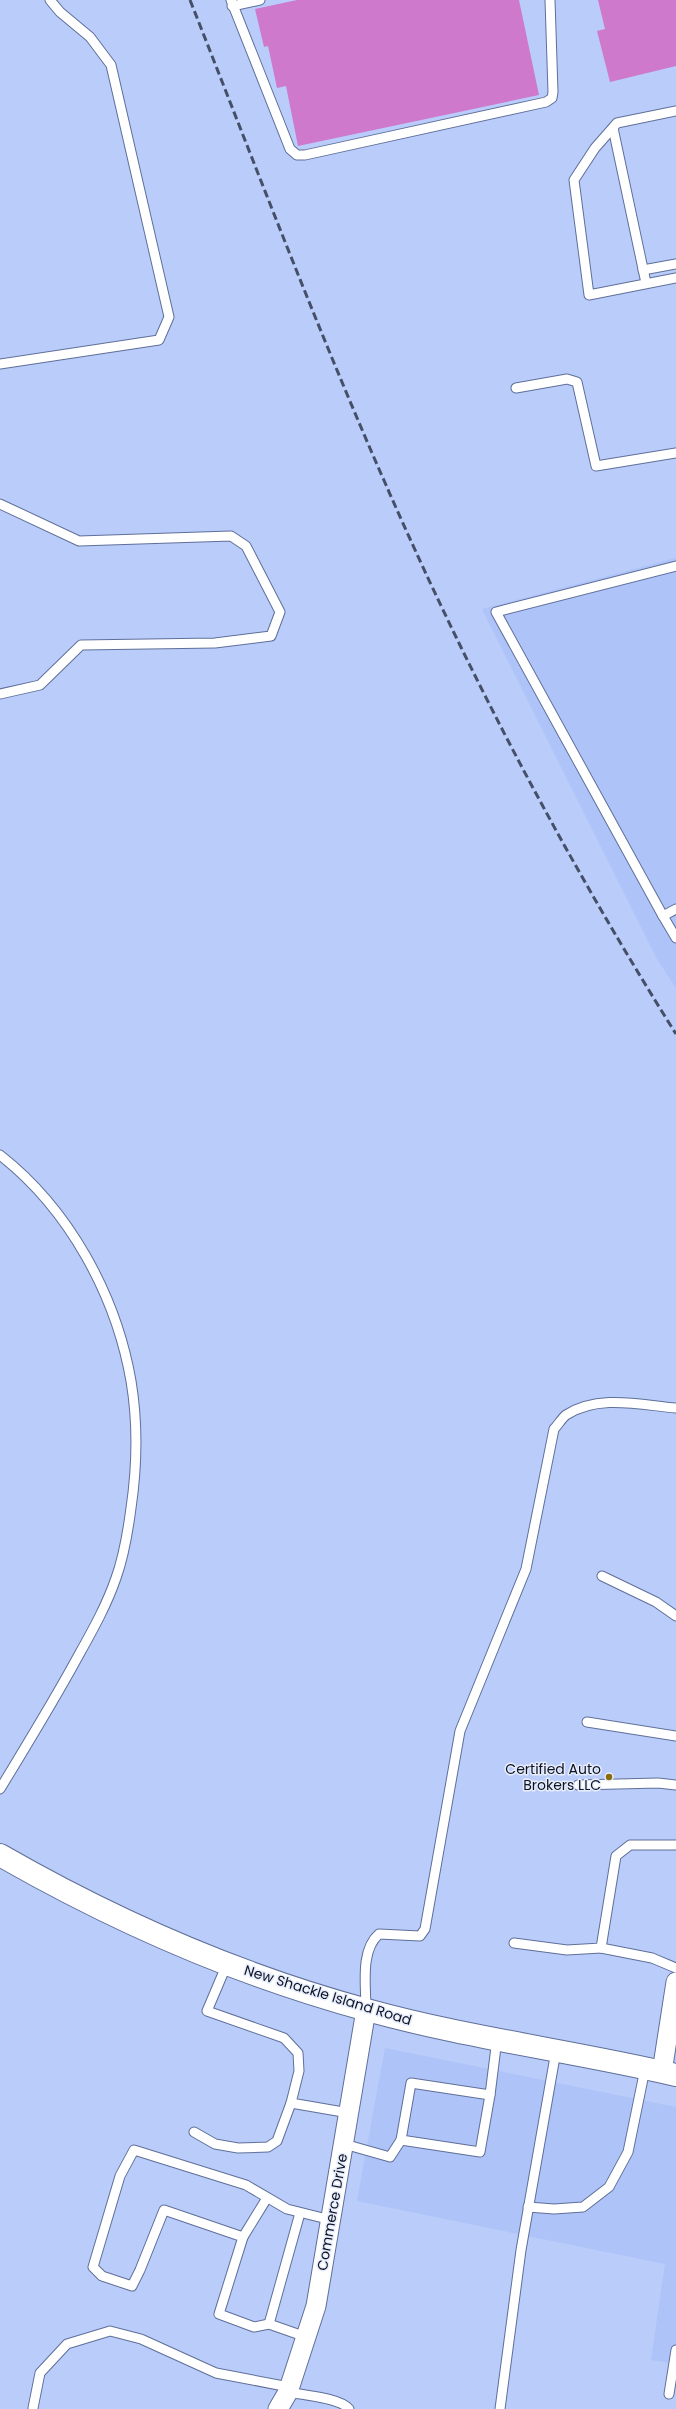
<svg xmlns="http://www.w3.org/2000/svg" width="676" height="2409" font-family="Poppins,sans-serif">
	<style>
		.built { fill: #aec3f8 }
		.building { fill: #ce79cc }
		.lines { fill: none; stroke-linecap: round; stroke-linejoin: round }
		.service-casing { stroke: #5f6f99; stroke-width: 11 }
		.minor-casing { stroke: #5f6f99; stroke-width: 21 }
		.secondary-casing { stroke: #5f6f99; stroke-width: 24 }
		.service { stroke: #fff; stroke-width: 9 }
		.minor { stroke: #fff; stroke-width: 19 }
		.secondary { stroke: #fff; stroke-width: 22 }
		.rail { stroke: #454f68; stroke-width: 3; stroke-dasharray: 8 4; stroke-linecap: butt }
		.poi-dot { fill: #8a6b0b; stroke: #e7edfc; stroke-width: 1.5 }
		.labels { text-anchor: middle; dominant-baseline: central; stroke-width: 3; stroke-linejoin: round; paint-order: stroke }
		.poi-label { font-size: 14px; fill: #0d1323; stroke: #e7edfc; text-anchor: end }
		.street-label { font-size: 14px; fill: #0d1323; stroke: #e7edfc }
	</style>
	<rect width="100%" height="100%" fill="#b9ccfa"/>
	<g class="built">
		<path d="M676 558V988L657 959 482 609Z"/>
		<path d="M385 2048 676 2107V2364L651 2360 665 2264 357 2201Z"/>
	</g>
	<g class="building">
		<path d="M297 0H519L539 95 298 146 286 86 277 88 268 46 264 47 255 9Z"/>
		<path d="M598 0H676V66L610 82 597 31 605 29Z"/>
	</g>
	<g class="lines">
		<g class="service-casing">
			<g id="service">
				<path d="M231 0 290 149 297 155H305L546 102 552 98 553 92 550 0"/>
				<path d="M232 6 260 0"/>
				<path d="M676 111 617 123 595 148 574 180 589 295 676 278"/>
				<path d="M613 128 646 283"/>
				<path d="M643 270 676 264"/>
				<path d="M0 364 159 340 169 317 111 65 90 37 60 12 50 0"/>
				<path d="M516 388 567 379 577 382 596 466 676 453"/>
				<path d="M0 504 79 541 231 536 246 546 280 612 271 636 215 643 81 645 40 685 0 694"/>
				<path d="M676 909 663 916 676 938"/>
				<path d="M663 916 496 612 676 566"/>
				<path d="M0 1155C69 1209 116 1295 131 1381 138 1423 137 1467 131 1508 128 1531 124 1556 116 1578 106 1607 91 1633 76 1660 52 1704 26 1746 0 1789"/>
				<path d="M602 1576 656 1602 676 1616"/>
				<path d="M587 1722 676 1736"/>
				<path d="M578 1785 658 1783 676 1785"/>
				<path d="M514 1943 567 1950 601 1948 616 1856 630 1845H676"/>
				<path d="M601 1948 652 1958 676 1968"/>
				<path d="M227 1964 207 2011 284 2038 298 2053 299 2071 291 2103 349 2113"/>
				<path d="M366 2010C366 1986 360 1950 379 1934L420 1936 425 1929 460 1731 526 1569 554 1429C558 1425 562 1418 566 1415 599 1394 640 1405 676 1408"/>
				<path d="M194 2132 215 2144 238 2148 268 2147 277 2141 291 2103"/>
				<path d="M401 2140 480 2152 490 2095"/>
				<path d="M344 2144 390 2157 401 2140 411 2083 490 2095 497 2039"/>
				<path d="M528 2207 554 2209 583 2207 609 2187 628 2152 645 2069"/>
				<path d="M243 2237 267 2198"/>
				<path d="M269 2324 300 2213"/>
				<path d="M306 2337 269 2324 254 2327 219 2314 243 2237 164 2210 140 2270 132 2286 102 2276 93 2267 120 2176 134 2150 246 2185 287 2209 331 2220"/>
				<path d="M288 2392C302 2395 341 2398 349 2409"/>
				<path d="M669 2394 676 2350"/>
				<path d="M33 2408 40 2373 67 2344 110 2331 141 2339 216 2373 289 2387"/>
				<path d="M500 2409 521 2250 556 2051"/>
			</g>
		</g>
		<g class="minor-casing">
			<g id="minor">
				<path d="M662 2072 676 1982"/>
				<path d="M278 2409 288 2392 316 2306 366 2010"/>
			</g>
		</g>
		<g class="secondary-casing">
			<path id="secondary" d="M0 1855C115 1921 238 1975 367 2010 468 2038 573 2051 676 2075"/>
		</g>
		<use href="#service" class="service"/>
		<use href="#minor" class="minor"/>
		<use href="#secondary" class="secondary"/>
		<path class="rail" d="M190 0C254 162 316 326 386 485 469 675 566 859 676 1034"/>
	</g>
	<circle class="poi-dot" cx="609" cy="1777" r="4"/>
	<g class="labels">
		<g class="poi-label">
			<text x="601" y="1769">Certified Auto<tspan x="601" dy="16">Brokers LLC</tspan></text>
		</g>
		<g class="street-label">
			<text transform="translate(328 1995) rotate(17)">New Shackle Island Road</text>
			<text transform="translate(332 2212) rotate(-80)">Commerce Drive</text>
		</g>
	</g>
</svg>
